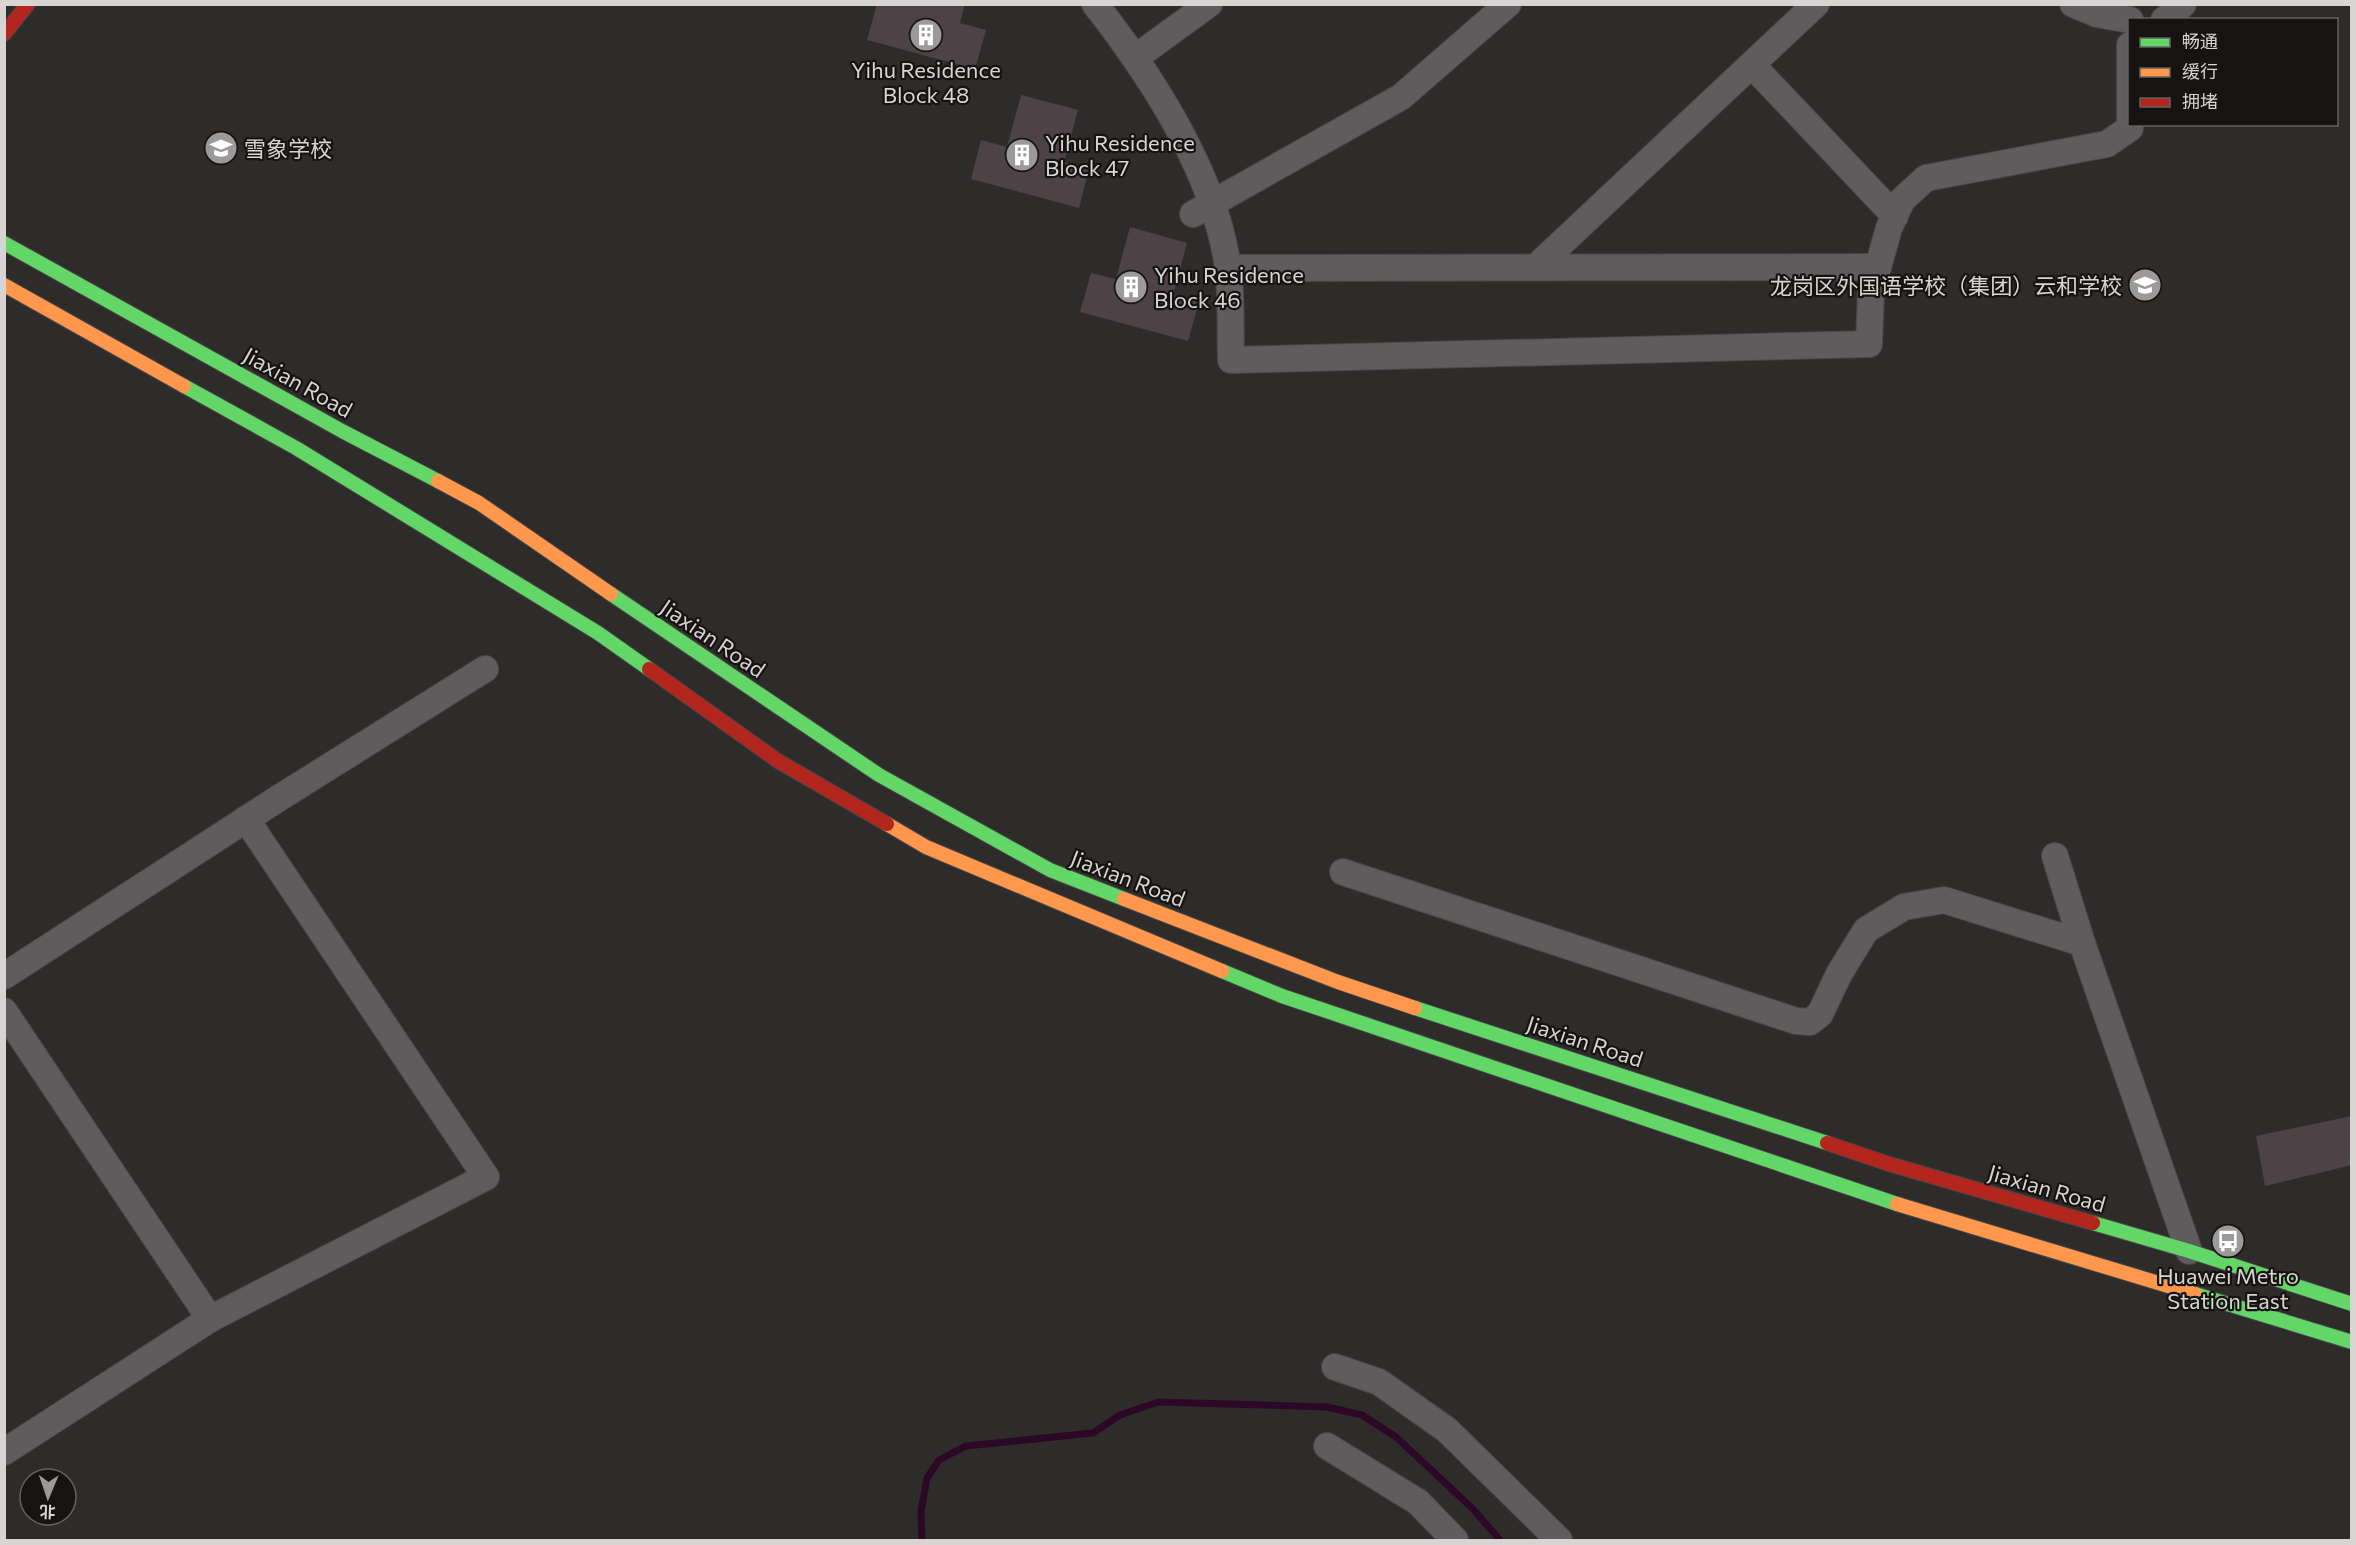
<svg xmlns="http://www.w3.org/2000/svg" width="2356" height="1545" font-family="Commissioner,'Noto Sans SC',sans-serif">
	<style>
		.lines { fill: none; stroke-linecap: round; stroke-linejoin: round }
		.stream { stroke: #2c0826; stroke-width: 7 }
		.building { fill: #4d4347 }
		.street-casing { stroke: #494646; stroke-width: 28 }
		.fast-casing { stroke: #494646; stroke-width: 16 }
		.slow-casing { stroke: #494646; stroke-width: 16 }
		.jam-casing { stroke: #494646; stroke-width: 16 }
		.street { stroke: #5e5c5c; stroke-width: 26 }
		.fast { stroke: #63d668; stroke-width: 14 }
		.slow { stroke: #ff974d; stroke-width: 14 }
		.jam { stroke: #b3261e; stroke-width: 14 }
		.labels { text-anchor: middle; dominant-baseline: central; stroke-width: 4.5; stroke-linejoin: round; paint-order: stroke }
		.poi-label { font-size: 22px; fill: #d7d4d4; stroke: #161413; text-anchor: start }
		.street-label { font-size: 22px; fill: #d7d4d4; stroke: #161413 }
	</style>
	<rect width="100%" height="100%" fill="#2e2b2b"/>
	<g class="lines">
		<path class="stream" d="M922 1540 921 1512 927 1478 939 1460 966 1446 1093 1433 1120 1415 1158 1402 1327 1407 1362 1415 1396 1437 1473 1509 1500 1540"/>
	</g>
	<g class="building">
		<path d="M877 4H965L960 23 986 30 975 69 867 40Z"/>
		<path d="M1021 95 1078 110 1064 162 1089 169 1079 208 971 179 981 140 1007 147Z"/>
		<path d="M1130 227 1187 243 1173 295 1199 302 1188 341 1080 312 1091 273 1116 279Z"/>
		<path d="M2352 1116V1165L2265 1186 2256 1136Z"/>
	</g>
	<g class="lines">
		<g class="street-casing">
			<g id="street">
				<path d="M1095 4C1153 78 1215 173 1228 268 1232 298 1230 330 1231 360L1869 344 1871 292 1889 228 1902 200 1926 178 2107 144 2130 128V124"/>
				<path d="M2073 4 2097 14 2130 20"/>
				<path d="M2164 20 2183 4"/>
				<path d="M2130 45V117"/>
				<path d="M1135 58 1209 4"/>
				<path d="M1752 65 1895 216"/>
				<path d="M1193 214 1401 97 1508 4"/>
				<path d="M1536 267 1816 4"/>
				<path d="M1228 268 1878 267"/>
				<path d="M2055 856 2082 943 2189 1251"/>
				<path d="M1343 872 1796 1021 1810 1022 1820 1014 1839 974 1866 930 1904 907 1944 900 2082 943"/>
				<path d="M4 976 279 798 485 669"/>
				<path d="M4 1011 210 1319"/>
				<path d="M1335 1367 1379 1382 1447 1430 1559 1540"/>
				<path d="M1327 1446 1418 1502 1455 1540"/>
				<path d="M4 1452 210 1319 486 1177 246 819"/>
			</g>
		</g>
		<g class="fast-casing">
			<g id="fast">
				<path d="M4 243 342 431 438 481"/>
				<path d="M184 386 296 448 598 633 649 669"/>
				<path d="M611 594 879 775 1050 870 1124 899"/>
				<path d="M1222 971 1282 996 1897 1204"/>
				<path d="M1415 1008 1827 1143"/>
				<path d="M2093 1223 2189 1251 2352 1304"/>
				<path d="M2195 1294 2352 1342"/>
			</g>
		</g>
		<g class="slow-casing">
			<g id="slow">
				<path d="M4 285 184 386"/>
				<path d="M438 481 479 503 611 594"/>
				<path d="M887 824 926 847 1222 971"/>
				<path d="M1124 899 1338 982 1415 1008"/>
				<path d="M1897 1204 2195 1294"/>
			</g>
		</g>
		<g class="jam-casing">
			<g id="jam">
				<path d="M4 34 28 4"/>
				<path d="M649 669 778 761 887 824"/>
				<path d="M1827 1143 1889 1164 2093 1223"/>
			</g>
		</g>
		<use href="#street" class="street"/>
		<use href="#fast" class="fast"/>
		<use href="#slow" class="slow"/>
		<use href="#jam" class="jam"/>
	</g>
	<defs>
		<g id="building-disc" transform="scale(1.725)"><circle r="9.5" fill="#9c9999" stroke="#161413"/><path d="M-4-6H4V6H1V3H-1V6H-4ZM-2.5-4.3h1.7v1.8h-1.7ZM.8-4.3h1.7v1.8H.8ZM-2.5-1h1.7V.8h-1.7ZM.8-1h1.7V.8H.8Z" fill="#fff"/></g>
		<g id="school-disc" transform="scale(1.725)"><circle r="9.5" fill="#9c9999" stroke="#161413"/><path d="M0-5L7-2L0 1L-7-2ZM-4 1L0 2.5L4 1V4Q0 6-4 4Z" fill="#fff"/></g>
		<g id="bus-disc" transform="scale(1.725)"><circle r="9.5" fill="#9c9999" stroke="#161413"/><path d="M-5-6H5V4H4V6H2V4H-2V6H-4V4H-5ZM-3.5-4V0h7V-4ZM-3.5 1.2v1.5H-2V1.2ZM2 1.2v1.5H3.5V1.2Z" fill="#fff"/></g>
	</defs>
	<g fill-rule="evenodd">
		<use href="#building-disc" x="926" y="35"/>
		<use href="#school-disc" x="221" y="148"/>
		<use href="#building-disc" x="1022" y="155"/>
		<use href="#school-disc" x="2145" y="285"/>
		<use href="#building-disc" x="1131" y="287"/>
		<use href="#bus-disc" x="2228" y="1241"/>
	</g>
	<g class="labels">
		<g class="poi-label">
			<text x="926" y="69" text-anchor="middle">Yihu Residence<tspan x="926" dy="25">Block 48</tspan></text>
			<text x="1045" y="142">Yihu Residence<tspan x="1045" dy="25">Block 47</tspan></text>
			<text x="244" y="148">雪象学校</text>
			<text x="1154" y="274">Yihu Residence<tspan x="1154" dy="25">Block 46</tspan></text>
			<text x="2122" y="285" text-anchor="end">龙岗区外国语学校（集团）云和学校</text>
			<text x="2228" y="1275" text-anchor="middle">Huawei Metro<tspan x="2228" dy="25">Station East</tspan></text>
		</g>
		<g class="street-label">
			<text transform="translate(298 382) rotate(29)">Jiaxian Road</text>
			<text transform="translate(713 638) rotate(34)">Jiaxian Road</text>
			<text transform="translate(1128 878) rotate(21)">Jiaxian Road</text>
			<text transform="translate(1585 1041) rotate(18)">Jiaxian Road</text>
			<text transform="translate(2047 1188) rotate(16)">Jiaxian Road</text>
		</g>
	</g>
	<rect width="2356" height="1545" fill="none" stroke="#d7d4d4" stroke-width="12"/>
	<rect x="2128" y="18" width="210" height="108" fill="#161413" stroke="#636160" stroke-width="1.5"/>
	<rect x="2140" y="38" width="30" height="9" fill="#63d668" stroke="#636160" stroke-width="1.5"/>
	<text x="2182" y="48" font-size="18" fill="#d7d4d4">畅通</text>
	<rect x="2140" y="68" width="30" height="9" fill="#ff974d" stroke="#636160" stroke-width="1.5"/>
	<text x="2182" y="78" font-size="18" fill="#d7d4d4">缓行</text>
	<rect x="2140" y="98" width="30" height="9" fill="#b3261e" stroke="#636160" stroke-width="1.5"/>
	<text x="2182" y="108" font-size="18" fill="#d7d4d4">拥堵</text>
	<g transform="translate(48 1497) rotate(182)"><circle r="28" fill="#161413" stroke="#636160" stroke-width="1.5"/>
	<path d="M0-4.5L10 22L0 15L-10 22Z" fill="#9c9999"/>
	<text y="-9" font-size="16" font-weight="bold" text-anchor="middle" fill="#d7d4d4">北</text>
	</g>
</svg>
